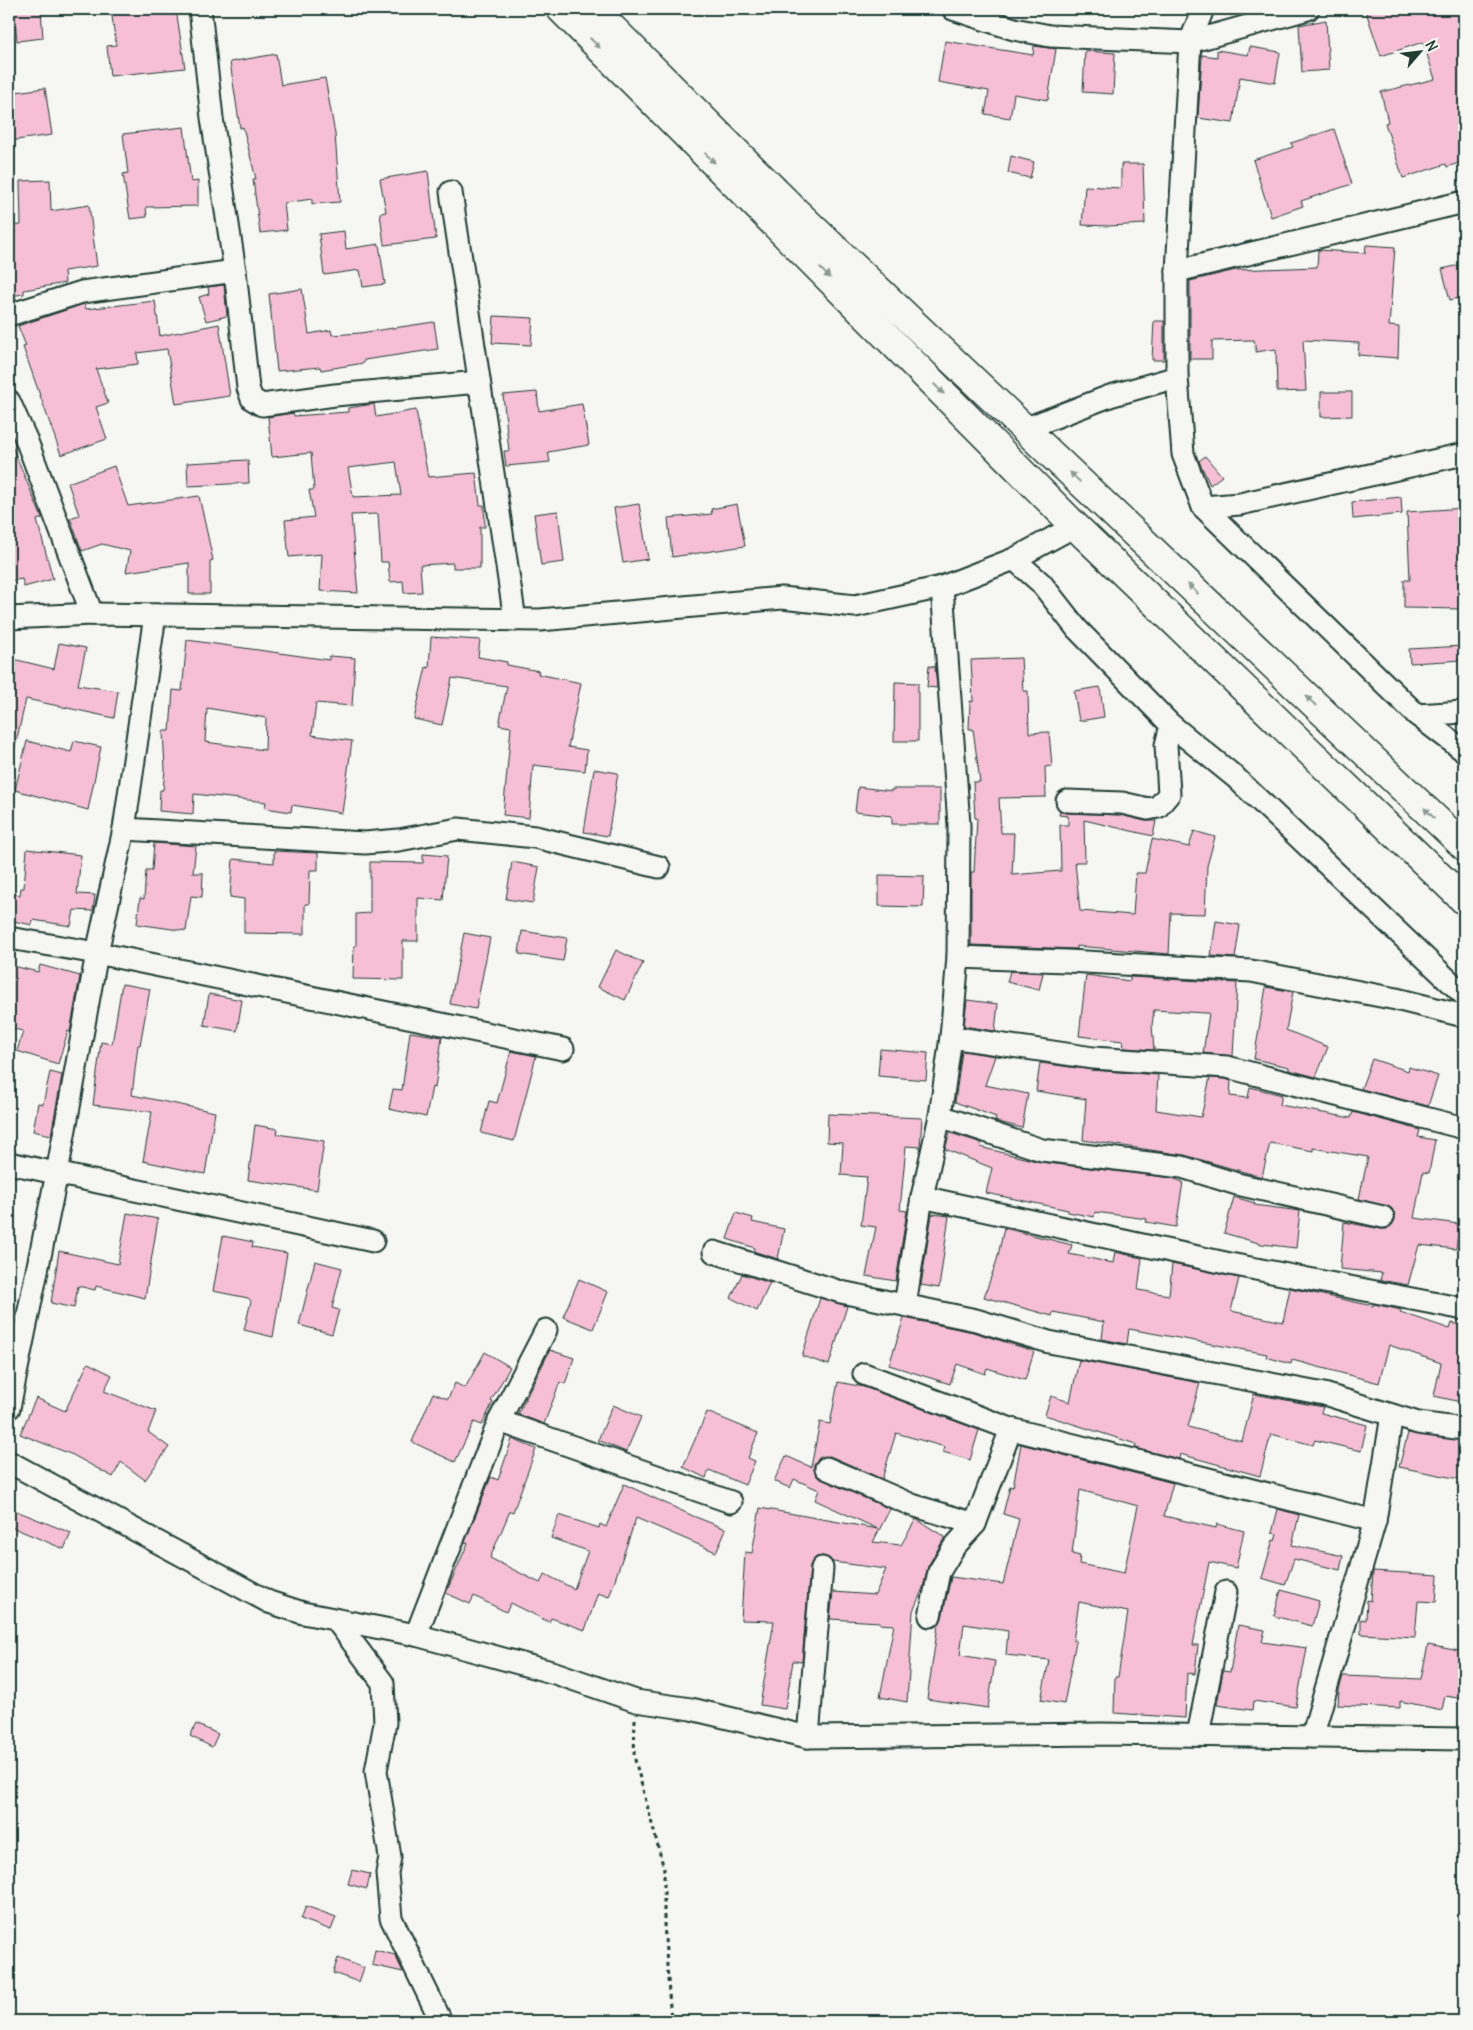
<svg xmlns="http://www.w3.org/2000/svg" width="1473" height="2030" font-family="Delius,sans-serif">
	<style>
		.building { fill: #f7bfd6; stroke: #1f3d34; fill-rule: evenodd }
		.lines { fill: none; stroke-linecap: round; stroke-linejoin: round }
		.minor-casing { stroke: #1f3d34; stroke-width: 25 }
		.motorway-casing { stroke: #1f3d34; stroke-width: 31 }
		.path { stroke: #1f3d34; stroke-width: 3; stroke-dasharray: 4 4; stroke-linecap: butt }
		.minor { stroke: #f6f6f2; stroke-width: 21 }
		.motorway { stroke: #f6f6f2; stroke-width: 28 }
		.oneway { fill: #8a9a93 }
	</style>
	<rect width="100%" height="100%" fill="#f6f6f2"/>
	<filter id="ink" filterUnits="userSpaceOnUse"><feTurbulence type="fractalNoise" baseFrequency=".02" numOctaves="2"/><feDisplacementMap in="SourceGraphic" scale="10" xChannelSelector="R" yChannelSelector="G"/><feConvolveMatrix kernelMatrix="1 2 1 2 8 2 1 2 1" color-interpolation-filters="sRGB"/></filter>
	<g filter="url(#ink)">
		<g class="building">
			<path d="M14 9H41L43 38 17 41Z"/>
			<path d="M111 9H176L185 68 110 76 107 46 116 45Z"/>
			<path d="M1365 9H1464V161L1447 167 1446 164 1403 178 1385 123 1388 122 1381 92 1435 79 1423 42 1381 56Z"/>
			<path d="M1326 20 1329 70 1302 72 1299 25Z"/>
			<path d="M945 41 1033 55 1034 46 1056 49 1048 100 1014 94 1010 118 985 114 989 91 938 82Z"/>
			<path d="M1250 47 1280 52 1275 83 1240 77 1233 123 1198 118 1202 55 1217 57V50L1248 55Z"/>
			<path d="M1085 51 1115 53 1113 94 1083 92Z"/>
			<path d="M276 54 281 85 325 78 335 134 340 202 312 204V199L284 203 287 230 260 233 253 179H256L243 127 240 128 230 62Z"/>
			<path d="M45 88 52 135 9 141V93Z"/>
			<path d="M184 127 191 182 198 181V206L146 207 147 217 130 219 123 174 128 173 123 134Z"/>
			<path d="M1334 129 1352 184 1301 201 1303 206 1271 217 1253 160 1293 147 1291 143Z"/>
			<path d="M1011 156 1034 162 1030 178 1008 173Z"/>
			<path d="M1121 164H1143L1145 224 1109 226 1082 225 1085 186 1121 188Z"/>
			<path d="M428 171 436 239 384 245 380 213 386 212 380 179Z"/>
			<path d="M50 180 51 211 89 205 97 266 64 271 65 283 24 290V294L9 296V226L21 225 20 181Z"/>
			<path d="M344 231 346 249 379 244 385 284 363 287 360 270 324 275 319 234Z"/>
			<path d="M1366 245 1395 247 1389 326 1399 327 1398 358 1358 355 1359 343 1303 340 1306 391 1277 392 1276 349 1256 352 1254 340 1212 341V359H1190V281L1236 270 1317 267 1318 250 1365 253Z"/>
			<path d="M1464 264V297L1450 300 1442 269Z"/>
			<path d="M224 285 227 316 206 321 199 297 209 294 208 287Z"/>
			<path d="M302 289 309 334 331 330 332 335 360 333 434 322 438 349 364 360V363L321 370 320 367 277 371 269 294Z"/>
			<path d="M155 301 160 336 219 324 230 396 176 404 167 349 137 353 138 364 96 369 108 403 96 407 107 439 61 455 23 347 26 346 18 326 84 304 86 309Z"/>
			<path d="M494 316 533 318 531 345 492 343Z"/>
			<path d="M1154 321H1164V360H1152Z"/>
			<path d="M537 392 539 411 582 404 589 445 548 452 550 462 506 466 504 451H509L503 395Z"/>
			<path d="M1321 392H1352V416L1321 417Z"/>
			<path d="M374 404 376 417 416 410 428 477 476 473 480 505H484L485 527H480V568H453V563L420 565 422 592 404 593 403 581 390 582 388 562H381L378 514 351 515 358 593 320 591 322 554 289 557 285 520 314 517 309 490H314L311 453 272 457 268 417 293 413 294 416 348 412V408ZM396 462 401 495 353 497 348 468Z"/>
			<path d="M9 439 42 518 37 520 53 579 24 587 22 579 9 581Z"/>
			<path d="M1205 456 1222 476 1210 485 1199 461Z"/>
			<path d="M248 460 249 483 188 486 187 463Z"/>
			<path d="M114 466 128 506 199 496 213 560 210 561V594H189V563L126 572 130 551 102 544 82 551 70 518 79 515 68 483Z"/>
			<path d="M1401 497 1402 514 1353 519 1352 502Z"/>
			<path d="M639 504 648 559 623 563 614 508Z"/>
			<path d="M737 504 745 546 672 557 668 518 712 514 711 509Z"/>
			<path d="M1464 508V609L1404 608V580H1410L1407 512Z"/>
			<path d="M558 511 564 562 541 565 534 514Z"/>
			<path d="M431 637 480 640 478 657 507 662V665L539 671 538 674 581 683 568 747 587 750 585 771 533 765 529 818 503 815 511 727 499 725 507 686 452 678 442 725 414 719 426 667 429 668Z"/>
			<path d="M187 640 329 660V656L355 658 352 706 316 703 312 735 352 741 342 813 292 805 291 812 265 808 266 802 194 794 193 814 159 811 160 790H163L165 769 163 731H170L173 690 182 691ZM207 708 266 718 265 750 205 742Z"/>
			<path d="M59 643 86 648 78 685 118 691 114 718 26 699 15 747H9V658L54 669Z"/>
			<path d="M1464 646V660L1410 663 1409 649Z"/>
			<path d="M1021 658 1023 691H1028L1029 733 1049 732 1052 766 1045 767 1046 797 999 798 1001 833H1014L1012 875 1061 871 1060 825H1068V816L1059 815 1060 811 1067 813 1120 815 1145 821H1156L1153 836 1084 820 1085 862H1075L1080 911 1133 915 1136 873H1145L1152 839 1189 847 1194 831 1215 837 1207 866 1205 914 1171 913 1169 954 1077 946V949L971 945V872H974L977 818H975L973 782H980L973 729H969L970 701 973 702 971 660Z"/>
			<path d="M929 666 935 667 937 688 927 687Z"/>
			<path d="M895 682 918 683V741H894Z"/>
			<path d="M1100 687 1104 717 1079 721 1074 691Z"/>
			<path d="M27 741 71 752 74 741 101 747 88 810 15 790Z"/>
			<path d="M594 769 618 773 608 836 584 832Z"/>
			<path d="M858 787 892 791V789H940V824H892V816L855 812Z"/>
			<path d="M154 843 196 846 193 873H203L202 897 191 896 186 931 137 924 140 898 144 899 146 870H152Z"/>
			<path d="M27 849 81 855 77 894 95 895 93 911 74 910 71 926 33 920 32 925 9 920V893L20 895 21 888H24Z"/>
			<path d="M274 851 318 853V870H310L309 904H305V934L244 933V899L230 897 233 859 274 863Z"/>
			<path d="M423 854 447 856 443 900 418 898V941H403V980L353 979 354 946H356V914L370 913V862L423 863Z"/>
			<path d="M512 862 539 867 533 903 506 899Z"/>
			<path d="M879 875 924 876 923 907 879 906Z"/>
			<path d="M1216 921 1240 925 1235 958 1211 956Z"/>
			<path d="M522 931 567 938 563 961 519 954Z"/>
			<path d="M464 933 490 938 476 1009 450 1004Z"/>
			<path d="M616 950 643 963 625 1000 598 987Z"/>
			<path d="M9 965 38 972 40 965 80 976 70 1032 68 1031 58 1064 17 1051 23 1031 9 1028Z"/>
			<path d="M1010 971 1043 973 1039 990 1007 982Z"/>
			<path d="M1086 975 1130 981V977L1237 983 1233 1056 1203 1053 1209 1013H1205L1154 1010 1152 1025 1154 1050 1124 1048 1123 1041 1079 1036Z"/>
			<path d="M122 984 150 989 140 1045H138L132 1095 215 1112 205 1174 143 1161 152 1112 93 1105 101 1042 112 1044Z"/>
			<path d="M1266 987 1293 992 1286 1030 1328 1047 1316 1077 1289 1070V1067L1254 1059Z"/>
			<path d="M209 994 242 1000 237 1031 204 1025Z"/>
			<path d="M967 1000 998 1004 995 1031 964 1026Z"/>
			<path d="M410 1032 442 1037 435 1088 432 1087 426 1117 389 1109 393 1089 402 1090Z"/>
			<path d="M880 1049 928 1053 926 1080 878 1076Z"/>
			<path d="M511 1051 536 1056 514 1141 481 1133 489 1101 497 1103Z"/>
			<path d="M962 1051 995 1056 985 1085 1028 1094 1022 1128 995 1121 996 1117 955 1102Z"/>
			<path d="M1372 1059 1408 1071 1409 1067 1438 1076 1428 1106 1361 1089Z"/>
			<path d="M1040 1063 1092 1070 1158 1075 1156 1110 1201 1117 1210 1078 1225 1079 1231 1081 1230 1096 1248 1098 1250 1087 1282 1095 1280 1105 1351 1118 1353 1112 1420 1130 1418 1137 1435 1140 1429 1173 1423 1172 1414 1218 1459 1224 1456 1249 1419 1245 1408 1285 1380 1280 1382 1273 1340 1269 1344 1222 1381 1229H1387L1395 1220V1214L1391 1208 1359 1199 1368 1157 1313 1148V1151L1270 1143 1262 1177 1184 1155 1083 1140 1086 1099 1036 1091Z"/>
			<path d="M50 1072 62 1075 51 1135 33 1131 38 1103 43 1104Z"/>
			<path d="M828 1114 922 1118 920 1147 906 1146 900 1210 907 1211 896 1281 866 1276 876 1227 861 1225 867 1177 841 1175 843 1143 827 1142Z"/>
			<path d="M255 1125 278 1129 277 1134 324 1141 317 1190 248 1180Z"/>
			<path d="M950 1133 982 1143 980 1147 1040 1162 1172 1178 1183 1182 1176 1227 1146 1222 1147 1219 1095 1212 1094 1217 1068 1212V1210L986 1193 992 1168 945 1149Z"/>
			<path d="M1234 1197 1255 1203 1254 1205 1300 1211 1296 1248 1262 1244 1224 1233Z"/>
			<path d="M127 1213 158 1219 145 1298 96 1286 95 1290 78 1286 74 1308 51 1303 59 1251 118 1264Z"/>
			<path d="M736 1213 753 1218 752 1222 784 1229 778 1259 753 1251 755 1248 727 1239Z"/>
			<path d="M932 1214 949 1216 939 1288 921 1285Z"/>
			<path d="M1004 1228 1072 1245 1069 1254 1113 1263 1115 1252 1142 1258 1138 1290 1169 1295 1172 1264 1239 1278 1231 1311 1283 1322 1290 1288 1373 1306 1374 1304 1401 1310 1400 1312 1450 1329 1452 1323 1464 1326V1389L1461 1402 1434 1396 1441 1363 1389 1345 1379 1383 1292 1360 1291 1364 1266 1357 1267 1354 1129 1329 1127 1344 1102 1339 1104 1322 1053 1312 1052 1316 984 1297 997 1260Z"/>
			<path d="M223 1236 253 1242 252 1247 287 1253 273 1337 244 1330 251 1301 248 1298 213 1291Z"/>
			<path d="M315 1261 342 1268 332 1308 339 1310 332 1334 299 1325Z"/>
			<path d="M742 1274 770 1283 757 1311 731 1298Z"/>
			<path d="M579 1279 608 1292 593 1329 563 1317Z"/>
			<path d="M820 1298 847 1306 829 1365 802 1356Z"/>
			<path d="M904 1318 973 1332 1034 1351 1025 1380 987 1368 985 1374 957 1364 950 1384 889 1365Z"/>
			<path d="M550 1350 574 1358 565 1384 560 1382 544 1424 518 1414Z"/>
			<path d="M485 1352 510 1367 491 1401 493 1402 482 1425 474 1422 455 1462 412 1442 433 1393 448 1399 455 1383 465 1388Z"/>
			<path d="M1079 1360 1200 1383 1188 1427 1242 1441 1254 1394 1323 1407 1321 1413 1367 1425 1361 1451 1315 1440 1313 1445 1271 1434 1260 1476 1180 1454 1179 1459 1135 1448 1136 1444 1045 1415 1051 1396 1070 1402Z"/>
			<path d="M88 1363 112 1375 104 1391 156 1411 148 1432 169 1447 145 1480 121 1462 113 1477 73 1455 20 1434 36 1398 65 1411Z"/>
			<path d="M838 1382 864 1387 979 1430 970 1460 943 1452 945 1447 896 1433 882 1479 830 1456 819 1458 814 1464V1470L821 1479 890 1509 873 1542 901 1545 916 1519 945 1537 928 1566 923 1588 913 1611 907 1702 880 1697 894 1625 880 1624V1622L830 1619 833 1592 875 1595 886 1569 833 1562 823 1556 816 1557 810 1566 802 1662 793 1661 785 1709 760 1705 774 1621 741 1620 745 1552 752 1553 760 1508 878 1529 815 1500 819 1490 794 1479 790 1488 774 1481 786 1456 811 1467 820 1422 830 1424Z"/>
			<path d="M613 1405 641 1417 626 1452 598 1440Z"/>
			<path d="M707 1412 758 1433 748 1458 755 1461 745 1485 709 1470 706 1478 683 1467Z"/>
			<path d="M1408 1433 1464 1441V1480L1399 1467Z"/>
			<path d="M512 1439 536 1449 513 1512 510 1511 490 1558 540 1583 545 1574 574 1589 588 1551 551 1538 559 1515 599 1528 600 1524 606 1527 624 1484 693 1516 726 1529 716 1552 636 1518 609 1597 598 1593 585 1630 551 1618 549 1622 511 1603 506 1612 474 1596 470 1604 446 1593 468 1543 465 1542 491 1477 498 1480Z"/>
			<path d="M1021 1444 1173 1483 1164 1516 1216 1528 1217 1524 1244 1531 1236 1568 1209 1562 1193 1645H1198L1195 1674 1187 1673 1185 1718 1114 1713 1115 1677H1118L1128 1612 1079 1602 1073 1641H1076L1064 1704 1041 1700 1049 1660 1006 1655 1008 1631 964 1624 960 1655 995 1661 988 1708 927 1699 938 1625 942 1618 951 1577 1003 1584 1019 1519 1003 1514 1010 1486 1013 1487ZM1080 1490 1138 1506 1124 1573 1079 1564 1080 1556 1072 1554Z"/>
			<path d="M9 1508 71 1533 64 1549 9 1526Z"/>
			<path d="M1278 1509 1299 1515 1292 1545 1343 1556 1340 1570 1294 1559 1285 1585 1262 1578 1273 1540 1275 1541 1277 1534 1272 1533Z"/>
			<path d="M1373 1571 1438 1575 1436 1602 1418 1601 1415 1637 1361 1634V1619L1366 1620 1367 1600 1371 1601Z"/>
			<path d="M1281 1590 1319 1601 1312 1626 1274 1616Z"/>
			<path d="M1238 1625 1265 1630 1262 1642 1307 1648 1296 1707 1253 1701 1252 1710 1217 1705 1223 1671 1230 1672Z"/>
			<path d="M1428 1645 1464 1652V1699L1445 1696 1442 1710 1400 1701V1708L1338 1705 1339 1690 1343 1676 1421 1679Z"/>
			<path d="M196 1724 218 1734 212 1747 190 1736Z"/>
			<path d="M352 1870 370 1874 367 1889 348 1884Z"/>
			<path d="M306 1906 336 1917 331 1930 301 1919Z"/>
			<path d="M375 1950 395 1955 403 1972 372 1965Z"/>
			<path d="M338 1958 364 1968 359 1982 333 1973Z"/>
		</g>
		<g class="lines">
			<g class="minor-casing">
				<g id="minor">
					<path d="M200 9 212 118 235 271 248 388 252 399 262 405 335 395 479 382"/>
					<path d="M953 9 1014 29 1050 36 1190 42 1308 9"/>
					<path d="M1203 9 1190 42 1177 271V377L1183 454 1203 507 1417 715 1464 751"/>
					<path d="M451 192 515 620"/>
					<path d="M1177 271 1464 202"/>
					<path d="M9 315 82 292 235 271"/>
					<path d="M9 401 26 439 92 614"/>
					<path d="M1024 429 1110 396 1177 377"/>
					<path d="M1203 507 1240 504 1464 454"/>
					<path d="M1014 559 1041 583 1077 629 1171 725 1235 777 1464 995"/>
					<path d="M9 618 92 614 540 620 782 598 855 606 942 587 1014 559 1075 526"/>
					<path d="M1417 715 1464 712"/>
					<path d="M1067 801 1122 803 1148 809 1158 807 1169 794 1166 745 1171 725"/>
					<path d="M124 829 365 843 399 840 458 829 535 837 659 867"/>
					<path d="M9 938 97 953 563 1049"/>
					<path d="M958 957 1067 961 1251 971 1396 999 1464 1016"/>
					<path d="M951 1037 1093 1058 1227 1067 1464 1128"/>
					<path d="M940 1116 1042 1150 1182 1167 1237 1184 1383 1217"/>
					<path d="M9 1163 373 1241"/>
					<path d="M922 1197 1230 1264 1464 1309"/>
					<path d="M714 1252 841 1292 976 1320 1049 1342 1324 1394 1418 1423 1464 1429"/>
					<path d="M905 1305 922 1197 940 1116 951 1037 958 957 959 825 942 587"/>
					<path d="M864 1374 1011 1429 1375 1521"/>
					<path d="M9 1408 57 1173 97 953 124 829 155 615"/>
					<path d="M499 1421 731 1502"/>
					<path d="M9 1462 269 1602 303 1613 416 1635 555 1673 636 1701 691 1709 808 1737 1103 1734 1464 1739"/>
					<path d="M826 1468 912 1505 975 1524"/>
					<path d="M930 1616 939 1572 954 1547 975 1524 1011 1429"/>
					<path d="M336 1620 383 1683 385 1723 376 1771 390 1857 387 1873 391 1918 441 2021"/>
					<path d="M416 1635 499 1421 546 1330"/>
					<path d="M1198 1735 1226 1592"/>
					<path d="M808 1737 822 1568"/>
					<path d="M1312 1737 1375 1521 1392 1415"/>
				</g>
			</g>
			<g class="motorway-casing">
				<g id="motorway">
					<path d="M561 9 1075 526 1464 900"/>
					<path d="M593 9 795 211 1464 846"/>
				</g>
			</g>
			<path class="path" d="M635 1719 634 1756 664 1869V1924L671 2021"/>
			<use href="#minor" class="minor"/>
			<use href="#motorway" class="motorway"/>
		</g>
		<defs><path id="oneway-solid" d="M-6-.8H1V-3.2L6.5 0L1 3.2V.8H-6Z" transform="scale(1.25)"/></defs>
		<g class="oneway">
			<use href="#oneway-solid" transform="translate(595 43) rotate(45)"/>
			<use href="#oneway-solid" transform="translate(710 158) rotate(45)"/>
			<use href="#oneway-solid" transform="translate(825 273) rotate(45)"/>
			<use href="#oneway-solid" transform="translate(939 389) rotate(45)"/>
			<use href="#oneway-solid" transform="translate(1075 477) rotate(-136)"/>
			<use href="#oneway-solid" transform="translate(1193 589) rotate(-136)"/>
			<use href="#oneway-solid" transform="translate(1311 701) rotate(-136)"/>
			<use href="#oneway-solid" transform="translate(1429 813) rotate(-136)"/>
		</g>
	</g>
	<rect width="1473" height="2030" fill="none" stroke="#f6f6f2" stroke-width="30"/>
	<rect x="15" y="15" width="1443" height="2000" fill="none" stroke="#1f3d34" stroke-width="2" filter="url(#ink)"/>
	<g transform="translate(1420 52) rotate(62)" stroke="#f6f6f2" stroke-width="4" paint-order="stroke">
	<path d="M0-4L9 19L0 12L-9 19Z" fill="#1f3d34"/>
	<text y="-8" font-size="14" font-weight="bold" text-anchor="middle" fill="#1f3d34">N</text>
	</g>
</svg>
